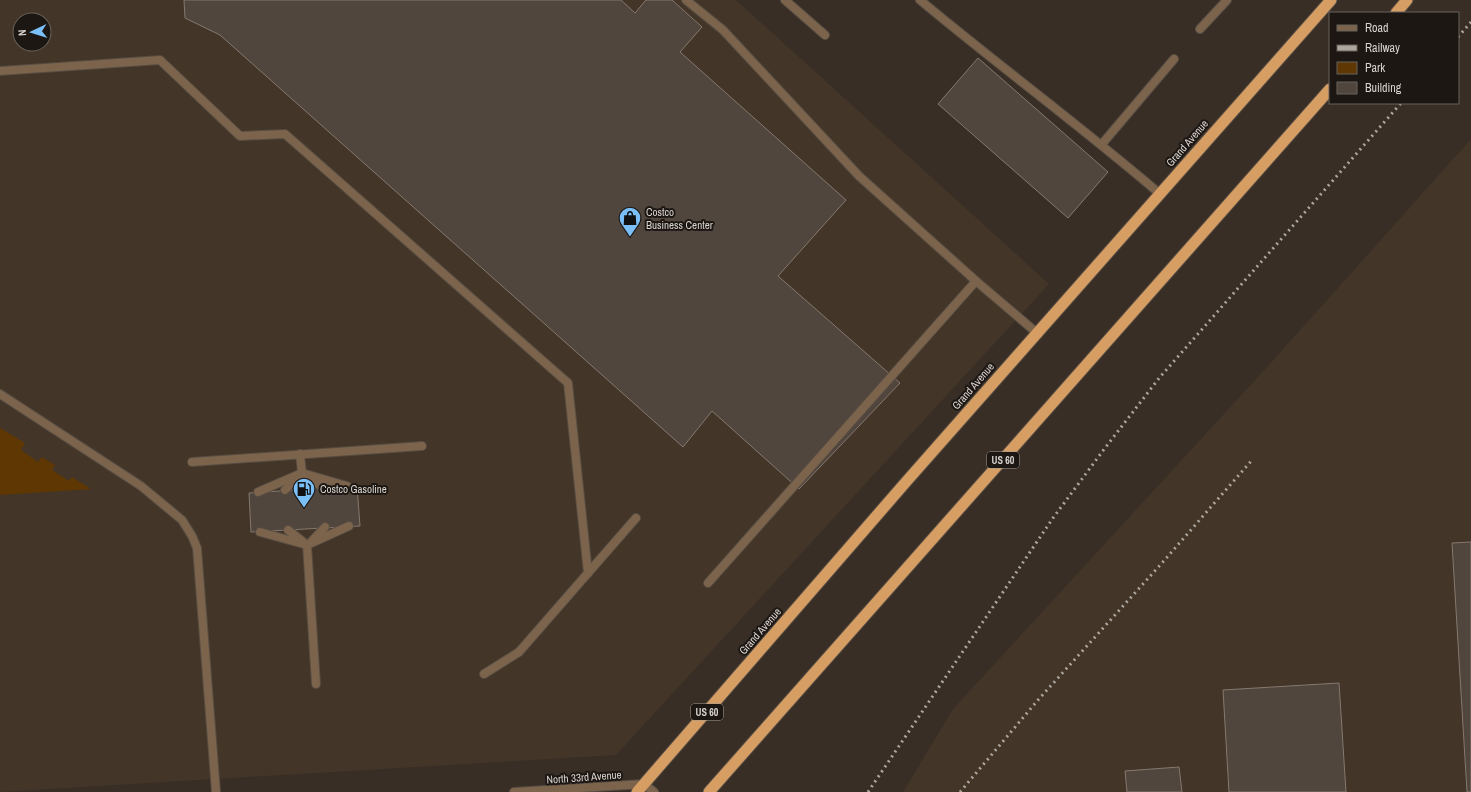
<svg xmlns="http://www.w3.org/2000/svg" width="1471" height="792" font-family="'Archivo Narrow',sans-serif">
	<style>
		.built { fill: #433527; fill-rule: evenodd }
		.green { fill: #5f3703 }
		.building { fill: #51463d; stroke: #85796f }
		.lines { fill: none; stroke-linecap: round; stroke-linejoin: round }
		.service-casing { stroke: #554c43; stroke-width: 10 }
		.minor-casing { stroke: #554c43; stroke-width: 10 }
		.trunk-casing { stroke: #554c43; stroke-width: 13 }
		.service { stroke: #7c634b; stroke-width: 8 }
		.minor { stroke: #7c634b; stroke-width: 8 }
		.trunk { stroke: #d79e64; stroke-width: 11 }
		.rail { stroke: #ada69f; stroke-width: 3; stroke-dasharray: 2 4; stroke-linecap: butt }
		.labels { text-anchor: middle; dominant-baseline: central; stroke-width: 4; stroke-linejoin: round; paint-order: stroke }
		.shield { fill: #1c1713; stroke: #a09b95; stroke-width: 1 }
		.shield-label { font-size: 10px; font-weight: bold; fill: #d9d3cd }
		.street-label { font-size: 11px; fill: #d9d3cd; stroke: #1c1713 }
		.poi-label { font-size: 11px; fill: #d9d3cd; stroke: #1c1713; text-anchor: start }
	</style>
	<rect width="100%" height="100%" fill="#382e25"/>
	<g class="built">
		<path d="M0 0H736L1049 284 616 755 0 792ZM20 20H44V44H20Z"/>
		<path d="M1471 139V792H903L953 709 1267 367Z"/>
	</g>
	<path class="green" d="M0 428 25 443 21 450 38 462 42 457 55 465 52 470 69 481 72 477 91 489 0 495Z"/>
	<g class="building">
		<path d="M184 0H621L635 13 646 0H672L702 27 680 52 846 200 778 276 900 383 799 489 712 411 683 447 220 35 185 18Z"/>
		<path d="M978 58 1108 172 1068 218 938 104Z"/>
		<path d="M357 486 360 526 251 532 249 493Z"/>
		<path d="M1471 542V792H1467L1452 543Z"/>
		<path d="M1339 683 1346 792H1229L1223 690Z"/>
		<path d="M1179 767 1182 792H1127L1125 771Z"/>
	</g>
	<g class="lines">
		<g class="service-casing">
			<g id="service">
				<path d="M686 0 723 30 859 176 976 281 1037 333"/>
				<path d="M785 0 825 35"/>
				<path d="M920 0C999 66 1082 127 1160 194"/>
				<path d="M1200 29 1227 0"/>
				<path d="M0 71 160 60 240 136 285 134 568 383 588 573"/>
				<path d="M1102 144 1174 59"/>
				<path d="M0 394 141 486 182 520 192 536 197 548 216 792"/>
				<path d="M192 462 422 446"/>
				<path d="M307 477 323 488"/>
				<path d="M285 490 302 473 300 454"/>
				<path d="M258 492 302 473 347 486"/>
				<path d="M288 530 307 545 316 684"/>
				<path d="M260 532 307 545 349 526"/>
				<path d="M312 541 325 527"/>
				<path d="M708 583 976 281"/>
				<path d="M484 674 519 652 636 518"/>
			</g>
		</g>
		<g class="minor-casing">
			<path id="minor" d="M514 792 644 784 654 792"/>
		</g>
		<g class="trunk-casing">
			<g id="trunk">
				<path d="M1396 13 1407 0"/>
				<path d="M637 792 905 483 1331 0"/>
				<path d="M709 792 1330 89"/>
			</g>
		</g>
		<use href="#service" class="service"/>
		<use href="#minor" class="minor"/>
		<use href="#trunk" class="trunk"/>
		<g class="rail">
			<path d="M1458 37 1471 22"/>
			<path d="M868 792 1053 518 1105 448 1160 377 1401 103"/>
			<path d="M960 792 1038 700 1162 563 1252 460"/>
		</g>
	</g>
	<defs>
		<g id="shop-pin" transform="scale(1.15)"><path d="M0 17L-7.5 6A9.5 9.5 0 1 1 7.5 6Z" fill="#7abff8" stroke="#1c1713"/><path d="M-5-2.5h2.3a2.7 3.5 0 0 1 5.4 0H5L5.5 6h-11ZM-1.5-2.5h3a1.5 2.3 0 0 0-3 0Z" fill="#111"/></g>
		<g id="fuel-pin" transform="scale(1.15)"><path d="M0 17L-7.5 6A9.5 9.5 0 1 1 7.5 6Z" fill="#7abff8" stroke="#1c1713"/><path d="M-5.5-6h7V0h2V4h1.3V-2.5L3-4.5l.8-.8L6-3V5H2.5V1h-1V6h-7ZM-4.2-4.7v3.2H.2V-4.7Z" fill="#111"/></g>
	</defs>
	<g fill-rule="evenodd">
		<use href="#shop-pin" x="630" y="218"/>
		<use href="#fuel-pin" x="304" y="489"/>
	</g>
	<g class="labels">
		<g class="shield">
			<rect x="987" y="452" width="32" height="16" rx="3"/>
			<rect x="691" y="704" width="32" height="16" rx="3"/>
		</g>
		<g class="shield-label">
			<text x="1003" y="460">US 60</text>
			<text x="707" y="712">US 60</text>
		</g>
		<g class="street-label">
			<text transform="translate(1187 143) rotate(-49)">Grand Avenue</text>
			<text transform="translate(973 386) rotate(-49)">Grand Avenue</text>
			<text transform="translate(760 631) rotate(-49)">Grand Avenue</text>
			<text transform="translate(584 777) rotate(-4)">North 33rd Avenue</text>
		</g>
		<g class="poi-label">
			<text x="646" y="212">Costco<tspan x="646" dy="13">Business Center</tspan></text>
			<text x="320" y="489">Costco Gasoline</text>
		</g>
	</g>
	<rect x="1329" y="12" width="130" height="92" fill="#1c1713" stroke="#68625d"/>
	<rect x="1337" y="25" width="20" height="6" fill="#7c634b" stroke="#68625d"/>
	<text x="1365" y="32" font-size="12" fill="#d9d3cd">Road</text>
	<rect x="1337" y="45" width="20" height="6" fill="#ada69f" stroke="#68625d"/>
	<text x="1365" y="52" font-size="12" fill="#d9d3cd">Railway</text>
	<rect x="1337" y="62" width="20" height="12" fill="#5f3703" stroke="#68625d"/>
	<text x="1365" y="72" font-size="12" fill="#d9d3cd">Park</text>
	<rect x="1337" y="82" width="20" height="12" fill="#51463d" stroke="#68625d"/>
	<text x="1365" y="92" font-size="12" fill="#d9d3cd">Building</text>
	<g transform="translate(32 32) rotate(266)"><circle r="19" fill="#1c1713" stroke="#68625d"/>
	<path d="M0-3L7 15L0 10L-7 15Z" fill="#7abff8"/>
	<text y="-6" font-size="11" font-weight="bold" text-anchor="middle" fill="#d9d3cd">N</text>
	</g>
</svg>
